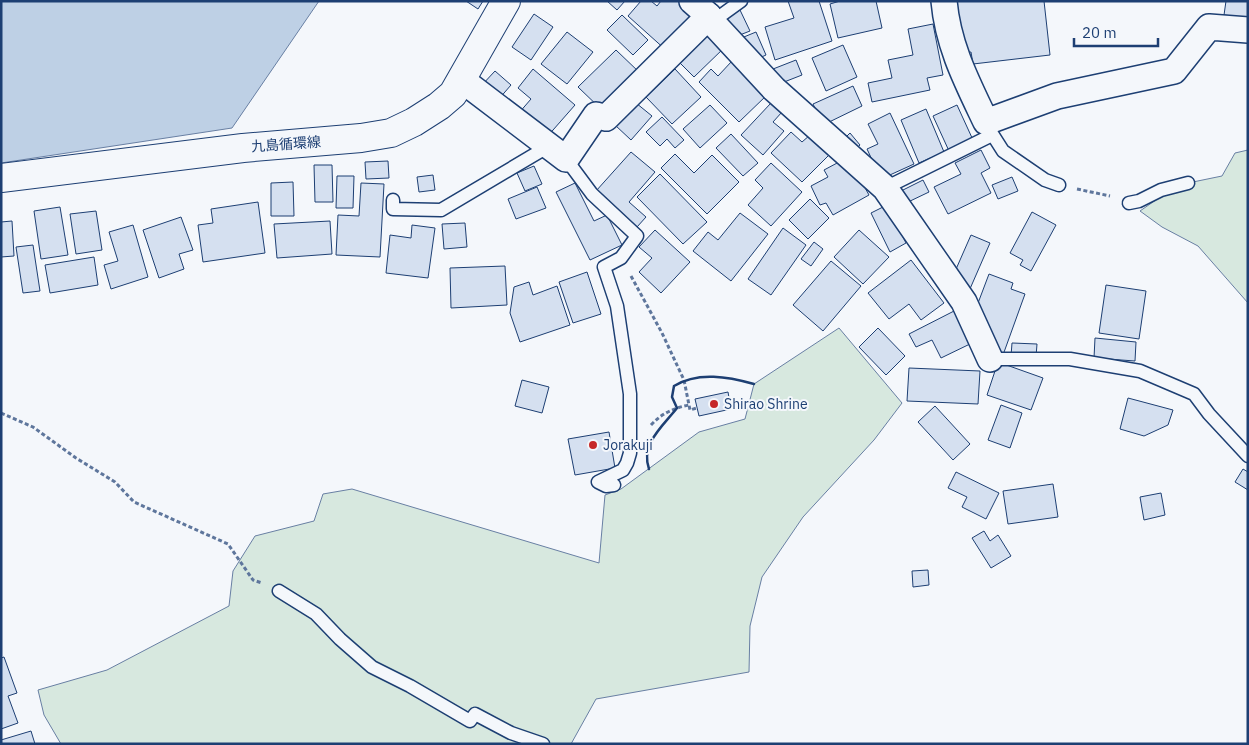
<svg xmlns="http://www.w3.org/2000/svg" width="1249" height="745" font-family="'IBM Plex Sans','Noto Sans JP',sans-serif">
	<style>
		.green { fill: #d7e8df; stroke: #687fa3 }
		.water { fill: #bed0e5; stroke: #687fa3 }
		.building { fill: #d5e0f0; stroke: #1d3f73 }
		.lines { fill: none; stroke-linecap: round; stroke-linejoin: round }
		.service-casing { stroke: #1d3f73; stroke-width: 15 }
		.minor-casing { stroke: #1d3f73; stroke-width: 28 }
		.secondary-casing { stroke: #1d3f73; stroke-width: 30 }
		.path { stroke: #5e769c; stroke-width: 3; stroke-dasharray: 4 2.5; stroke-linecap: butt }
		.service { stroke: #f4f7fb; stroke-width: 12 }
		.minor { stroke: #f4f7fb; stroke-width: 25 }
		.secondary { stroke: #f4f7fb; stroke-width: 28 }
		.wall { stroke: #1d3f73; stroke-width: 2.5 }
		.poi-dot { fill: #c62828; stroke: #f4f7fb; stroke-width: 2 }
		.labels { text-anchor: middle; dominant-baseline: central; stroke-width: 4; stroke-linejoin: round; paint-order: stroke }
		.street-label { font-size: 14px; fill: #1d3f73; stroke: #f4f7fb }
		.poi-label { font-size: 14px; fill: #1d3f73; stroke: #f4f7fb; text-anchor: start }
	</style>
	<rect width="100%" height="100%" fill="#f4f7fb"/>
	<g class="green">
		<path d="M1248 150V303L1198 246 1162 227 1140 211 1163 195 1188 183 1222 176 1235 153Z"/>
		<path d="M839 328 902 403 874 440 803 517 762 577 750 626 749 672 596 699 571 744H61L44 715 38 690 107 670 229 606 233 571 255 536 314 521 323 494 352 489 599 563 605 495 621 489 699 432 745 419 754 384Z"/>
	</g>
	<path class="water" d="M1 1H319L232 128 1 163Z"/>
	<g class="building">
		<path d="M466 1H483L478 9Z"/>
		<path d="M607 1H625L617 10Z"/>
		<path d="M641 1H651L657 6 661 1H678L697 18 667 51 628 16Z"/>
		<path d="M788 1H819L832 41 775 60 765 27 794 18Z"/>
		<path d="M840 1H876L882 28 838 38 830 4Z"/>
		<path d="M956 1H1044L1050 55 973 64 971 52 962 53Z"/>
		<path d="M1226 1H1248V18L1224 15Z"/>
		<path d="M740 10 750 31 732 38 723 18Z"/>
		<path d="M534 14 553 27 531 60 512 47Z"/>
		<path d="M622 15 648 40 633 55 607 30Z"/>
		<path d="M933 24 943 75 927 78 930 90 872 102 868 83 892 78 888 60 913 55 908 29Z"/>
		<path d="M707 28 725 47 694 77 676 59Z"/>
		<path d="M567 32 593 52 567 84 541 64Z"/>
		<path d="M756 32 766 55 755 60 739 39Z"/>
		<path d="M843 45 857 77 826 91 812 58Z"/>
		<path d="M616 50 640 73 603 111 578 87Z"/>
		<path d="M796 60 802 75 779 84 773 69Z"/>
		<path d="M732 61 767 95 739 122 699 82 711 69 718 76Z"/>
		<path d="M533 69 575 105 546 138 518 114 531 99 518 88Z"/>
		<path d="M675 69 701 97 672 124 646 97Z"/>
		<path d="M495 71 511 85 498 100 481 86Z"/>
		<path d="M853 86 862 106 823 125 813 104Z"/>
		<path d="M636 103 652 116 631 140 615 125Z"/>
		<path d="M771 103 782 112 773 122 784 131 763 155 741 135Z"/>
		<path d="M710 105 727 123 700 148 683 129Z"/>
		<path d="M957 105 973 140 949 151 933 116Z"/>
		<path d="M926 109 944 152 919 163 901 120Z"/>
		<path d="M890 113 914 164 881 179 867 149 878 144 868 124Z"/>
		<path d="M662 117 684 140 675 148 667 139 660 146 646 132Z"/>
		<path d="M791 132 802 142 810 135 830 154 802 182 771 153Z"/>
		<path d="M850 133 860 145 852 152 842 141Z"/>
		<path d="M731 134 758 163 743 176 716 148Z"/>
		<path d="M981 150 990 168 981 173 991 193 948 214 934 187 961 174 955 163Z"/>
		<path d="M631 152 655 172 629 202 646 217 637 227 596 191Z"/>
		<path d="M675 154 694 173 712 155 739 182 707 214 661 168Z"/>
		<path d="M388 161 389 178 366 179 365 162Z"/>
		<path d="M839 162 859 177 869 195 833 215 826 203 820 205 811 186 828 177 824 170Z"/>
		<path d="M771 163 802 192 771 226 748 205 763 188 755 180Z"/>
		<path d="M314 165H332L333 202H315Z"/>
		<path d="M534 166 542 184 525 191 517 173Z"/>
		<path d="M660 174 707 222 683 244 637 197Z"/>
		<path d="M433 175 435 190 419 192 417 177Z"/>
		<path d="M337 176H354L353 208H336Z"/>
		<path d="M1012 177 1018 191 998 199 992 185Z"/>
		<path d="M923 180 929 192 906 203 901 191Z"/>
		<path d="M293 182 294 216H271V183Z"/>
		<path d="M361 183 384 184 380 257 336 255 338 215 359 216Z"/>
		<path d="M575 183 594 221 607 215 622 245 590 260 556 192Z"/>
		<path d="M537 187 546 208 516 219 508 199Z"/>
		<path d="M810 199 829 218 808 239 789 220Z"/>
		<path d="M258 202 265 253 203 262 198 225 213 223 211 209Z"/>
		<path d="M887 205 906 243 890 252 871 213Z"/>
		<path d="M60 207 68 255 41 259 34 211Z"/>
		<path d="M96 211 102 250 76 254 70 214Z"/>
		<path d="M1032 212 1056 225 1031 271 1020 265 1023 260 1010 253Z"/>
		<path d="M740 213 768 234 731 281 693 251 708 232 718 240Z"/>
		<path d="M181 217 193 250 179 254 184 269 159 278 143 230Z"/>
		<path d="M12 221 14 256 1 257V222Z"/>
		<path d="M330 221 332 254 277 258 274 224Z"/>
		<path d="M465 223 467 247 444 249 442 224Z"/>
		<path d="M133 225 148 277 111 289 104 265 118 261 109 232Z"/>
		<path d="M412 225 435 228 428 278 386 273 390 235 411 238Z"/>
		<path d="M783 228 806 245 771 295 748 279Z"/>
		<path d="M655 230 690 262 661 293 639 272 652 258 639 247Z"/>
		<path d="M859 230 889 257 863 284 834 257Z"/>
		<path d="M971 235 990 243 966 298 953 276Z"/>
		<path d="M814 242 823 249 811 266 801 259Z"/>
		<path d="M33 245 40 291 23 293 16 247Z"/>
		<path d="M94 257 98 285 50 293 45 265Z"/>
		<path d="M911 260 944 303 921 320 909 304 889 319 868 293Z"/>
		<path d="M831 261 861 286 823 331 793 305Z"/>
		<path d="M505 266 507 305 451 308 450 268Z"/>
		<path d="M587 272 601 314 573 323 559 282Z"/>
		<path d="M989 274 1013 283 1011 289 1025 294 1003 355 984 341 972 319Z"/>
		<path d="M529 282 533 295 557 286 570 325 520 342 510 313 514 287Z"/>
		<path d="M1106 285 1146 291 1139 339 1099 333Z"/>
		<path d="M956 310 972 343 941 358 932 340 916 347 909 334Z"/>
		<path d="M878 328 905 356 886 375 859 347Z"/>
		<path d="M1095 338 1136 342 1135 361 1094 358Z"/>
		<path d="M1012 343 1037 344 1036 357 1011 356Z"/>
		<path d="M998 362 1043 378 1031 410 987 395Z"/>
		<path d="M909 368 980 371 978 404 907 401Z"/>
		<path d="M522 380 549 387 542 413 515 406Z"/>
		<path d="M728 392 731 409 699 416 695 399Z"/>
		<path d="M1128 398 1173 410 1168 425 1144 436 1120 429Z"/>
		<path d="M1001 405 1022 413 1010 448 988 440Z"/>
		<path d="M935 406 970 444 953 460 918 422Z"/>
		<path d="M609 432 615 468 575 475 568 439Z"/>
		<path d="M1243 469 1248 472V490L1235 482Z"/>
		<path d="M956 472 999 493 986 519 962 507 967 497 948 488Z"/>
		<path d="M1053 484 1058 517 1008 524 1003 491Z"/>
		<path d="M1161 493 1165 515 1144 520 1140 497Z"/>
		<path d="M984 531 990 541 998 535 1011 556 991 568 972 538Z"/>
		<path d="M928 570 929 585 913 587 912 571Z"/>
		<path d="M4 657 17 693 8 696 18 723 1 729V658Z"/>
		<path d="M31 731 35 744H1V740Z"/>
	</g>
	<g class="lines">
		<g class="service-casing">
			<g id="service">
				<path d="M712 22 741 1"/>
				<path d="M989 129 1003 151 1045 180 1059 185"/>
				<path d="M566 159 592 194 637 236 621 258 604 267 617 306 630 394V453L627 463 623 470 598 482 606 486 614 485"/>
				<path d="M885 188 992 135"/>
				<path d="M393 200V209L441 210 549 146"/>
				<path d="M1129 203 1139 201 1161 190 1188 183"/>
				<path d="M990 359H1070L1140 371 1194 394 1209 414 1248 456"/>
				<path d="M279 591 316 614 340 639 372 667 410 686 470 721 475 714 511 733 543 744"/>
			</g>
		</g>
		<g class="minor-casing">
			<g id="minor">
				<path d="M692 1 709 16 712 22 774 89 885 188 964 302 990 359"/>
				<path d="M944 1C948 46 967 82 986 122L1057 96 1174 71 1209 27 1248 30"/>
				<path d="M462 80 566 159 596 115 606 118 709 16"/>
			</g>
		</g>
		<g class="secondary-casing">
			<path id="secondary" d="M1 178 243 148 361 138 391 133 414 122 439 106 453 94 506 1"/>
		</g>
		<g class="path">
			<path d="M1077 189 1110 196"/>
			<path d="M631 276 662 333 684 380 690 410 697 408"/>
			<path d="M1 413 33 427 76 458 115 482 134 502 228 544 253 580 262 583"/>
			<path d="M651 425C662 413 674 408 689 405"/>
		</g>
		<use href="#service" class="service"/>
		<use href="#minor" class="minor"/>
		<use href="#secondary" class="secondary"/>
		<path class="wall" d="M649 469C640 444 663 426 677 408L672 397 674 386C698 371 729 377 754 384"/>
	</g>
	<g class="poi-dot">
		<circle cx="714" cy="404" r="5"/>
		<circle cx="593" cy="445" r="5"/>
	</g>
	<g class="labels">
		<g class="street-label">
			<text transform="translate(286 144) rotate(-4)">九島循環線</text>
		</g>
		<g class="poi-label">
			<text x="724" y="404">Shirao Shrine</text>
			<text x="603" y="445">Jorakuji</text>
		</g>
	</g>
	<rect width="1249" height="745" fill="none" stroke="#1d3f73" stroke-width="5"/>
	<path d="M1074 38v8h84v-8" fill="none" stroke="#1d3f73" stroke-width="2.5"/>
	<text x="1082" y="38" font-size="15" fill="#1d3f73" stroke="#f4f7fb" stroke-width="4" paint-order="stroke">20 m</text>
</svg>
